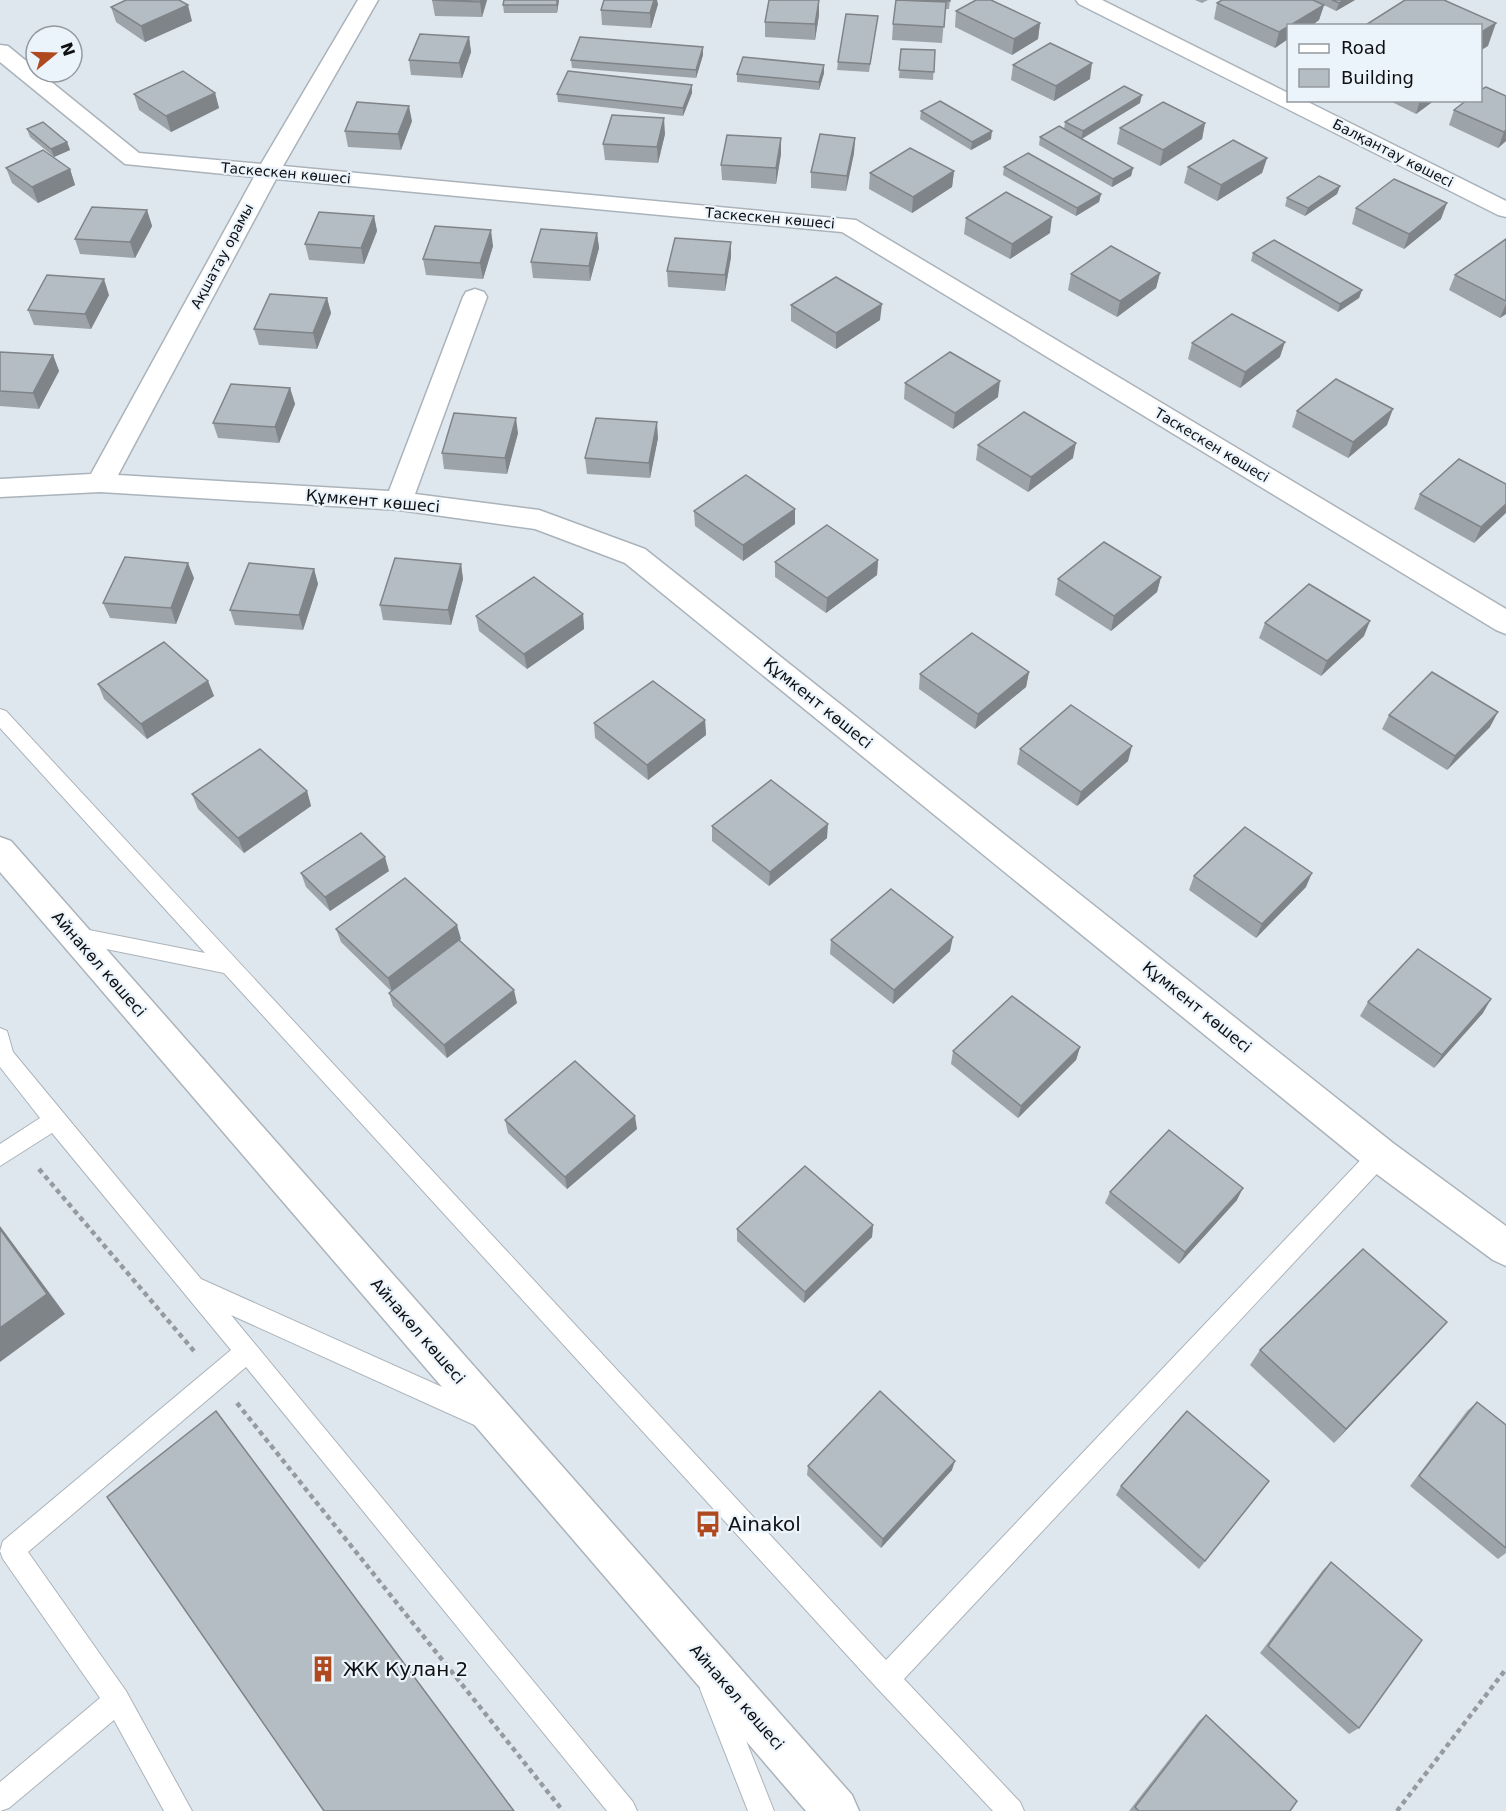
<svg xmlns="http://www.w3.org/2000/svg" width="1506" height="1811" font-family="'DejaVu Sans',sans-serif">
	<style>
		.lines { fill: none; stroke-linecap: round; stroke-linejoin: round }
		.service-casing { stroke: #abb3ba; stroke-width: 2 }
		.minor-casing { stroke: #abb3ba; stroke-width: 3 }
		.tertiary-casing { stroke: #abb3ba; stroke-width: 3 }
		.secondary-casing { stroke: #abb3ba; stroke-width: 3 }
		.path { stroke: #959ba0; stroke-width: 4.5; stroke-dasharray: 5 4; stroke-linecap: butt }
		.service { fill: #fff; fill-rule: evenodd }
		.minor { fill: #fff; fill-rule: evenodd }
		.tertiary { fill: #fff; fill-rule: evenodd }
		.secondary { fill: #fff; fill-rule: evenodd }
		.wall { fill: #9ca3a9 }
		.shaded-wall { fill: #7f8489 }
		.building { fill: #b5bdc4; stroke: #7f8489; stroke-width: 1.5 }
		.labels { text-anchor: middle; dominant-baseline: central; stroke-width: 4.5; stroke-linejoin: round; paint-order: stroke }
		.far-street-label { font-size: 14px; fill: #0e1013; stroke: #ecf4fb }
		.street-label { font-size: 16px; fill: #0e1013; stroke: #ecf4fb }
		.near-poi-label { font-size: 20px; fill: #0e1013; stroke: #ecf4fb; text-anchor: start }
	</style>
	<rect width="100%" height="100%" fill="#dfe7ee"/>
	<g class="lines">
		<g class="service-casing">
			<g id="service">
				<path d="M0 709 6 711 886 1660 1372 1148 1380 1145 1388 1148 1391 1155 1388 1162 904 1679 1020 1802 1024 1811H993L877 1688 224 973 67 941 64 935 67 929 74 927 205 953 0 728Z"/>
				<path d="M0 1028 7 1031 13 1052 201 1279 489 1408 493 1416 489 1424 481 1428 231 1315 633 1802 637 1811H607L246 1367 28 1552 126 1691 192 1811H164L114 1720 9 1808 0 1811V1782L100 1698 3 1559 0 1551 3 1541 231 1350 52 1133 0 1166V1144L40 1118 0 1067Z"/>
				<path d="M713 1676 722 1680 774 1811H748L700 1689 704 1680Z"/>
			</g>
		</g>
		<g class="minor-casing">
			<path id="minor" d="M358 0H378L283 166 856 220 1506 609V634L1496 630 842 232 276 179 118 475 389 491 463 297 466 292 475 289 484 292 487 297 415 494 539 510 645 549 1393 1143 1506 1226V1266L1493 1260 1367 1167 625 563 535 529 399 510 100 492 0 497V479L91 474 254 177 125 164 0 62V45L8 46 36 69V72H39L139 153 261 164Z"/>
		</g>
		<g class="tertiary-casing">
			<path id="tertiary" d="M1076 0H1102L1288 93V100H1304L1506 201V217L1498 215 1079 4Z"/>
		</g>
		<g class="secondary-casing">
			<path id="secondary" d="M0 837 11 841 852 1795 859 1811H806L0 872Z"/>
		</g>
		<g class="path">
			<path d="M39 1169 194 1351"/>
			<path d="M237 1403 563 1811"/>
			<path d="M1397 1811 1506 1669"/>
		</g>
		<use href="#service" class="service"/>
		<use href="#minor" class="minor"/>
		<use href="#tertiary" class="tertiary"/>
		<use href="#secondary" class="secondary"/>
	</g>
	<g class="wall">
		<path d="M432 0H487L482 17 435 16Z"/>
		<path d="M559 0 557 13H504L503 5Z"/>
		<path d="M819 0V15L815 40 765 37V22Z"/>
		<path d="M916 0H950L949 9H945L942 43 892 40 893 24Z"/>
		<path d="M1195 0H1208L1202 3Z"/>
		<path d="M1222 0H1355L1336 11 1324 5 1319 20 1311 26H1288V39L1275 48 1214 19 1217 3Z"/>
		<path d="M658 4 651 28 602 25 601 10Z"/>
		<path d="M111 7 192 21 145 42 116 22Z"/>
		<path d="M956 11 1040 23 1038 39 1012 55 955 27Z"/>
		<path d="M878 16 869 72 837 70 838 62Z"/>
		<path d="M469 37 471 52 462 78 411 75 409 60Z"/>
		<path d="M901 49 935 50 933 80 899 78Z"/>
		<path d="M703 55 696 78 572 68 571 60Z"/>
		<path d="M824 65V73L819 90 737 82V74Z"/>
		<path d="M1013 65 1090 79 1054 101 1011 80Z"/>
		<path d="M215 93 219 108 171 132 139 110 134 94Z"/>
		<path d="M692 93 683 116 558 102 557 94Z"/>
		<path d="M1506 96V141L1498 148 1449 125 1454 110Z"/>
		<path d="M1388 100H1435L1416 114Z"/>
		<path d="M1140 103 1082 139 1133 168 1131 176 1112 187 1039 145 1040 137 1064 129 1065 122Z"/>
		<path d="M921 111 991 139 971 150 920 119Z"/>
		<path d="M412 121 401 150 348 147 345 131Z"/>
		<path d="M1205 123 1202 139 1160 166 1117 144 1120 128Z"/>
		<path d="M27 129 67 142 70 150 54 157 30 137Z"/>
		<path d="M665 134 658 163 605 160 603 144Z"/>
		<path d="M781 138V154L776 184 722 180 721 165Z"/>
		<path d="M855 138 854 153 846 191 811 188V172Z"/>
		<path d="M1267 158 1262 173 1217 201 1184 183 1188 167Z"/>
		<path d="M1004 167 1101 194 1099 202 1076 216 1003 175Z"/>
		<path d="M6 168 70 169 75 185 38 203 12 183Z"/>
		<path d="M954 171 952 187 912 213 869 189 870 173Z"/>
		<path d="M1340 186 1337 194 1305 216 1285 206 1287 198Z"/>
		<path d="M1356 208 1441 219 1404 249 1352 224Z"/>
		<path d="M147 210 152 226 135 258 80 254 75 239Z"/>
		<path d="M374 216 377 231 364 264 309 260 305 244Z"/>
		<path d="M966 218 1050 233 1010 259 964 234Z"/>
		<path d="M597 233 599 248 590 281 533 278 531 262Z"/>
		<path d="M1506 239V314L1500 318 1449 290 1455 275Z"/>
		<path d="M731 242V257L725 291 668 287 667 271Z"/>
		<path d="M493 246 483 279 426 275 423 259Z"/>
		<path d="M1253 253 1362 290 1359 298 1338 312 1251 261Z"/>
		<path d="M1160 273 1156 288 1117 317 1068 290 1071 274Z"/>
		<path d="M109 295 91 329 34 325 28 310Z"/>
		<path d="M327 298 331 313 317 349 259 345 254 329Z"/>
		<path d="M791 305 880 320 836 349 791 321Z"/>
		<path d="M1192 343 1280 357 1240 388 1188 359Z"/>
		<path d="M0 352 53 355 59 371 39 409 0 406Z"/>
		<path d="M905 383 998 397 953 429 904 399Z"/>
		<path d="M290 388 295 404 279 443 218 438 213 423Z"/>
		<path d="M1297 411 1387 425 1348 458 1292 427Z"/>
		<path d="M518 433 507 474 444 469 442 453Z"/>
		<path d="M658 438 650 478 587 474 585 458Z"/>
		<path d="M978 445 1073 458 1028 492 976 460Z"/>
		<path d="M1506 484 1474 543 1414 509 1420 494Z"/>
		<path d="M795 509V524L743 561 695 526 694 511Z"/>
		<path d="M878 560 877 575 826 613 775 577V562Z"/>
		<path d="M461 564 463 579 451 625 383 620 380 605Z"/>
		<path d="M314 569 318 584 303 630 235 625 230 610Z"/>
		<path d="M1161 577 1157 592 1111 631 1055 595 1058 579Z"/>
		<path d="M194 578 176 624 110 618 103 603Z"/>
		<path d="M583 614 584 629 527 669 479 631 476 616Z"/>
		<path d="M1265 623 1364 636 1321 676 1259 638Z"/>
		<path d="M1029 672 1026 687 975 729 919 689 920 674Z"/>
		<path d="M208 681 214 696 147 739 104 699 98 684Z"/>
		<path d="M1389 715 1490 727 1447 770 1382 729Z"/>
		<path d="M705 720 706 735 648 780 595 738 594 723Z"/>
		<path d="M1020 749 1128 761 1077 806 1017 764Z"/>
		<path d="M307 791 311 806 244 853 198 809 192 794Z"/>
		<path d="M712 826 827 838 769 886 712 841Z"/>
		<path d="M389 871 330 911 306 887 301 873Z"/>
		<path d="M1194 876 1306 887 1256 938 1189 890Z"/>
		<path d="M336 929 461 939 459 940 517 1003 447 1058 393 1006 389 993 391 991 341 942Z"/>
		<path d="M831 940 950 951 893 1004 830 954Z"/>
		<path d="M1368 1002 1483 1013 1434 1068 1360 1016Z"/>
		<path d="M1080 1047 1076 1060 1018 1118 951 1064 953 1051Z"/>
		<path d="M505 1120 637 1129 567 1189 508 1133Z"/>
		<path d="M1110 1192 1237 1200 1179 1264 1105 1203Z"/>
		<path d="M873 1225 872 1237 804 1303 737 1241V1229Z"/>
		<path d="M1433 1338 1334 1443 1250 1365 1260 1350Z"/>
		<path d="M1477 1402 1506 1425V1553L1498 1559 1410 1486 1467 1411Z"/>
		<path d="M808 1466 952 1470 881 1548 807 1475Z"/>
		<path d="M1269 1481 1199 1569 1116 1495 1121 1486Z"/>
		<path d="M1331 1562 1359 1728 1349 1734 1260 1653 1323 1570Z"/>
		<path d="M1206 1715 1290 1811H1129L1199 1721Z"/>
	</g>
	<g class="shaded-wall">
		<path d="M481 0H487L482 17 480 2Z"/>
		<path d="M557 0H559L557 13Z"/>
		<path d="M654 0H657L658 4 651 28 650 13Z"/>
		<path d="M819 0V15L815 40V24Z"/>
		<path d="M1344 0H1355L1336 11 1339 3Z"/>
		<path d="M188 5 192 21 145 42 141 26Z"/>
		<path d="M1324 5 1319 20 1311 26H1290Z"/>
		<path d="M1040 23 1038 39 1012 55 1014 39Z"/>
		<path d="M1496 23 1488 46 1480 51V33Z"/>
		<path d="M1288 26V39L1275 48 1279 32Z"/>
		<path d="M469 37 471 52 462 78 459 63Z"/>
		<path d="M703 47V55L696 78V70Z"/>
		<path d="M1092 63 1090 79 1054 101 1056 86Z"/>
		<path d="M824 65V73L819 90V82Z"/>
		<path d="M692 85V93L683 116V108Z"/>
		<path d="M215 93 219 108 171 132 166 116Z"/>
		<path d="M1142 95 1140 103 1081 139 1083 131Z"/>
		<path d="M1420 100H1435L1416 114Z"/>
		<path d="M409 106 412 121 401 150 398 134Z"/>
		<path d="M664 118 665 134 658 163 657 147Z"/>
		<path d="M1205 123 1202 139 1160 166 1163 150Z"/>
		<path d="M1506 130V141L1498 148 1504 132Z"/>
		<path d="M992 131 991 139 971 150 972 142Z"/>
		<path d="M781 138V154L776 184V168Z"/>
		<path d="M855 138 854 153 846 191 847 176Z"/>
		<path d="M67 142 70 150 54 157 51 149Z"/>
		<path d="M1267 158 1262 173 1217 201 1221 185Z"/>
		<path d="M1133 168 1131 176 1112 187 1113 179Z"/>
		<path d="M70 169 75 185 38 203 32 187Z"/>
		<path d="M954 171 952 187 912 213 913 197Z"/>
		<path d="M1340 186 1337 194 1305 216 1308 208Z"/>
		<path d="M1101 194 1099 202 1076 216 1077 208Z"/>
		<path d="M1447 203 1441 219 1404 249 1409 234Z"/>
		<path d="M147 210 152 226 135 258 130 242Z"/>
		<path d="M374 216 377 231 364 264 361 248Z"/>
		<path d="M1052 217 1050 233 1010 259 1012 244Z"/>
		<path d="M491 230 493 246 483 279 480 263Z"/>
		<path d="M597 233 599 248 590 281 589 266Z"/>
		<path d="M731 242V257L725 291V275Z"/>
		<path d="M1160 273 1156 288 1117 317 1120 301Z"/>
		<path d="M104 279 109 295 91 329 85 314Z"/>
		<path d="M1362 290 1359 298 1338 312 1340 304Z"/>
		<path d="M327 298 331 313 317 349 313 333Z"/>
		<path d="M882 304 880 320 836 349V333Z"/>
		<path d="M1506 304V314L1500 318Z"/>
		<path d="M1285 342 1280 357 1240 388 1245 372Z"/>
		<path d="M53 355 59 371 39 409 33 393Z"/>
		<path d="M1000 381 998 397 953 429 955 413Z"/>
		<path d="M290 388 295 404 279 443 275 427Z"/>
		<path d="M1393 409 1387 425 1348 458 1353 442Z"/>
		<path d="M516 418 518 433 507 474 505 458Z"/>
		<path d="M657 422 658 438 650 478 649 463Z"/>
		<path d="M1076 443 1073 458 1028 492 1031 477Z"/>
		<path d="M1506 504V513L1474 543 1481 527Z"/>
		<path d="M795 509V524L743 561V545Z"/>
		<path d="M878 560 877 575 826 613 827 598Z"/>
		<path d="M188 563 194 578 176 624 171 608Z"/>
		<path d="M461 564 463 579 451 625 448 610Z"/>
		<path d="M314 569 318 584 303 630 299 615Z"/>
		<path d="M1161 577 1157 592 1111 631 1114 616Z"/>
		<path d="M583 614 584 629 527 669 524 654Z"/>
		<path d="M1370 621 1364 636 1321 676 1327 661Z"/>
		<path d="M1029 672 1026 687 975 729 978 714Z"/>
		<path d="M208 681 214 696 147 739 141 724Z"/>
		<path d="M1498 712 1490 727 1447 770 1455 756Z"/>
		<path d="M705 720 706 735 648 780 647 765Z"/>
		<path d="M1132 746 1128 761 1077 806 1081 792Z"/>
		<path d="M307 791 311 806 244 853 238 838Z"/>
		<path d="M828 824 827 838 769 886 770 872Z"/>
		<path d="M385 857 389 871 330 911 325 897Z"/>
		<path d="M1312 873 1306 887 1256 938 1262 924Z"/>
		<path d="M457 925 461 939 392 992 388 978Z"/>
		<path d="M953 937 950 951 893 1004 894 990Z"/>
		<path d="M514 990 517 1003 447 1058 444 1045Z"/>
		<path d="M1491 999 1483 1013 1434 1068 1442 1055Z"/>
		<path d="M1080 1047 1076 1060 1018 1118 1021 1106Z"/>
		<path d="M635 1116 637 1129 567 1189 565 1177Z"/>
		<path d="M1243 1188 1237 1200 1179 1264 1185 1252Z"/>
		<path d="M873 1225 872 1237 804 1303 805 1292Z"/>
		<path d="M0 1226 65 1314 0 1362Z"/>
		<path d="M1447 1322 1433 1338 1334 1443 1346 1429Z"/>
		<path d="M955 1461 952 1470 881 1548 883 1539Z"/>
	</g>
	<g class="building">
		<path d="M126 0H179L188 5 141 26 111 7Z"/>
		<path d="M432 0H481L480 2Z"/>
		<path d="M504 0H557V5H503Z"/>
		<path d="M604 0H654L650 13 601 10Z"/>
		<path d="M769 0H819L815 24 765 22Z"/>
		<path d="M896 0 946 2 944 27 893 24Z"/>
		<path d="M918 0H950V1Z"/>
		<path d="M976 0H991L1040 23 1014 39 956 11Z"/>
		<path d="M1222 0H1313L1324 5 1279 32 1217 3Z"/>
		<path d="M1332 0H1344L1339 3Z"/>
		<path d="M1405 0H1444L1496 23 1480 33V26H1364Z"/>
		<path d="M846 14 878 16 870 64 838 62Z"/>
		<path d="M420 34 469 37 459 63 409 60Z"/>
		<path d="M580 37 703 47 696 70 571 60Z"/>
		<path d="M1050 43 1092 63 1056 86 1013 65Z"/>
		<path d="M901 49 935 50 934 72 899 70Z"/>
		<path d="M743 57 824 65 819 82 737 74Z"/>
		<path d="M183 71 215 93 166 116 134 94Z"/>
		<path d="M568 71 692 85 683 108 557 94Z"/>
		<path d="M1124 86 1142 95 1083 131 1065 122Z"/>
		<path d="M1486 87 1506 96V130L1504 132 1454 110 1467 100H1480V90Z"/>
		<path d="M940 101 992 131 972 142 921 111Z"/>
		<path d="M357 102 409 106 398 134 345 131Z"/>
		<path d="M1163 102 1205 123 1163 150 1120 128Z"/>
		<path d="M612 115 664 118 657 147 603 144Z"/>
		<path d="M43 122 67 142 51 149 27 129Z"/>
		<path d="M1059 126 1133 168 1113 179 1040 137Z"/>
		<path d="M820 134 855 138 847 176 811 172Z"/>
		<path d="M727 135 781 138 776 168 721 165Z"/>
		<path d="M1233 140 1267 158 1221 185 1188 167Z"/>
		<path d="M910 148 954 171 913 197 870 173Z"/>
		<path d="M43 150 70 169 32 187 6 168Z"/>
		<path d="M1028 153 1101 194 1077 208 1004 167Z"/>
		<path d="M1319 176 1340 186 1308 208 1287 198Z"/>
		<path d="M1394 179 1447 203 1409 234 1356 208Z"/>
		<path d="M1006 192 1052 217 1012 244 966 218Z"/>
		<path d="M92 207 147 210 130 242 75 239Z"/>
		<path d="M319 212 374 216 361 248 305 244Z"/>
		<path d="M435 226 491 230 480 263 423 259Z"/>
		<path d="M541 229 597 233 589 266 531 262Z"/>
		<path d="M675 238 731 242 725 275 667 271Z"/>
		<path d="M1506 239V301L1455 275Z"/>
		<path d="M1274 240 1362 290 1340 304 1253 253Z"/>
		<path d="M1111 246 1160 273 1120 301 1071 274Z"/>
		<path d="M47 275 104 279 85 314 28 310Z"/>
		<path d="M836 277 882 304 836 333 791 305Z"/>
		<path d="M270 294 327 298 313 333 254 329Z"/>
		<path d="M1232 314 1285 342 1245 372 1192 343Z"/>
		<path d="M0 352 53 355 33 393 0 391Z"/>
		<path d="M950 352 1000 381 955 413 905 383Z"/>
		<path d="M1336 379 1393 409 1353 442 1297 411Z"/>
		<path d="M231 384 290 388 275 427 213 423Z"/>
		<path d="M1024 412 1076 443 1031 477 978 445Z"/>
		<path d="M454 413 516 418 505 458 442 453Z"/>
		<path d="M596 418 657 422 649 463 585 458Z"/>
		<path d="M1459 459 1506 484V504L1481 527 1420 494Z"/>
		<path d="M746 475 795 509 743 545 694 511Z"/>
		<path d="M827 525 878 560 827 598 775 562Z"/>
		<path d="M1104 542 1161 577 1114 616 1058 579Z"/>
		<path d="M125 557 188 563 171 608 103 603Z"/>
		<path d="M395 558 461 564 448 610 380 605Z"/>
		<path d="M249 563 314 569 299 615 230 610Z"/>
		<path d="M534 577 583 614 524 654 476 616Z"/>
		<path d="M1309 584 1370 621 1327 661 1265 623Z"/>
		<path d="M972 633 1029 672 978 714 920 674Z"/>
		<path d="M164 642 208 681 141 724 98 684Z"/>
		<path d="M1432 672 1498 712 1455 756 1389 715Z"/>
		<path d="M653 681 705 720 647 765 594 723Z"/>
		<path d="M1071 705 1132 746 1081 792 1020 749Z"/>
		<path d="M260 749 307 791 238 838 192 794Z"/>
		<path d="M771 780 828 824 770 872 712 826Z"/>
		<path d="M1245 827 1312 873 1262 924 1194 876Z"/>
		<path d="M361 833 385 857 325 897 301 873Z"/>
		<path d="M405 878 457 925 388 978 336 929Z"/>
		<path d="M891 889 953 937 894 990 831 940Z"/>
		<path d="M459 940 514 990 444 1045 389 993Z"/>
		<path d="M1418 949 1491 999 1442 1055 1368 1002Z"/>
		<path d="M1012 996 1080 1047 1021 1106 953 1051Z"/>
		<path d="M575 1061 635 1116 565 1177 505 1120Z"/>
		<path d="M1169 1130 1243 1188 1185 1252 1110 1192Z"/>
		<path d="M805 1166 873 1225 805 1292 737 1229Z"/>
		<path d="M0 1229 47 1294 0 1328Z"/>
		<path d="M1363 1249 1447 1322 1346 1429 1260 1350Z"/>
		<path d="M880 1391 955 1461 883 1539 808 1466Z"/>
		<path d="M1477 1402 1506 1425V1548L1419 1476Z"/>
		<path d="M216 1411 514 1811H324L107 1497Z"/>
		<path d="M1187 1411 1269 1481 1205 1561 1121 1486Z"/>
		<path d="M1331 1562 1422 1640 1359 1728 1268 1646Z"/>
		<path d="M1206 1715 1297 1801 1290 1811H1139L1135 1807Z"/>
	</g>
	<defs>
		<g id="bus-bare" transform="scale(2.07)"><path d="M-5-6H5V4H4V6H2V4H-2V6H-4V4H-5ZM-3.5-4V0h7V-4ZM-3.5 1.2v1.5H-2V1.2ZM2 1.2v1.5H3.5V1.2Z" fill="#af4920" stroke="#ecf4fb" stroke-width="2.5" paint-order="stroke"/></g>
		<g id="building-bare" transform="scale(2.07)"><path d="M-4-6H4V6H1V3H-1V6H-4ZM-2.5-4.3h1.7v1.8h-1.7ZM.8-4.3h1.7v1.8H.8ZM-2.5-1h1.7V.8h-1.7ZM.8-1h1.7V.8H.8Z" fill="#af4920" stroke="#ecf4fb" stroke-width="2.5" paint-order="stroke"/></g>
	</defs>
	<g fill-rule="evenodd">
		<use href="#bus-bare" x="708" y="1524"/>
		<use href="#building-bare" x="323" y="1669"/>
	</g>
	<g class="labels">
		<g class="far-street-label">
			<text transform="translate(1393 153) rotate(27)">Балқантау көшесі</text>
			<text transform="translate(286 173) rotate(5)">Таскескен көшесі</text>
			<text transform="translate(770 218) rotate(5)">Таскескен көшесі</text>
			<text transform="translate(222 256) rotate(-62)">Ақшатау орамы</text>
			<text transform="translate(1212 445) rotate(31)">Таскескен көшесі</text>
		</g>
		<g class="street-label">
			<text transform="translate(373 501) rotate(5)">Құмкент көшесі</text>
			<text transform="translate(818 703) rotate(39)">Құмкент көшесі</text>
			<text transform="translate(99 964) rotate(49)">Айнакөл көшесі</text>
			<text transform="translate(1197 1007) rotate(39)">Құмкент көшесі</text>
			<text transform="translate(418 1331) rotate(49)">Айнакөл көшесі</text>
			<text transform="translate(737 1697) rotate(49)">Айнакөл көшесі</text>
		</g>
		<g class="near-poi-label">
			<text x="728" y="1524">Ainakol</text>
			<text x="343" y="1669">ЖК Кулан 2</text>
		</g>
	</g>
	<rect x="1287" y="24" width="195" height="78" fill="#ecf4fb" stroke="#93999e" stroke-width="1.5"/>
	<rect x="1299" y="44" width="30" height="9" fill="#ffffff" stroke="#93999e" stroke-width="1.5"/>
	<text x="1341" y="54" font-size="18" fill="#0e1013">Road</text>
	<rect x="1299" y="69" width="30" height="18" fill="#b5bdc4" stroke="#93999e" stroke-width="1.5"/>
	<text x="1341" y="84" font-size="18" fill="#0e1013">Building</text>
	<g transform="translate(54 54) rotate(71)"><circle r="28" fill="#ecf4fb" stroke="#93999e" stroke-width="1.5"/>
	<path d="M0-4.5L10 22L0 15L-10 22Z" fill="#af4920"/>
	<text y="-9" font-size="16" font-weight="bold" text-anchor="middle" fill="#0e1013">N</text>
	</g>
</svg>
